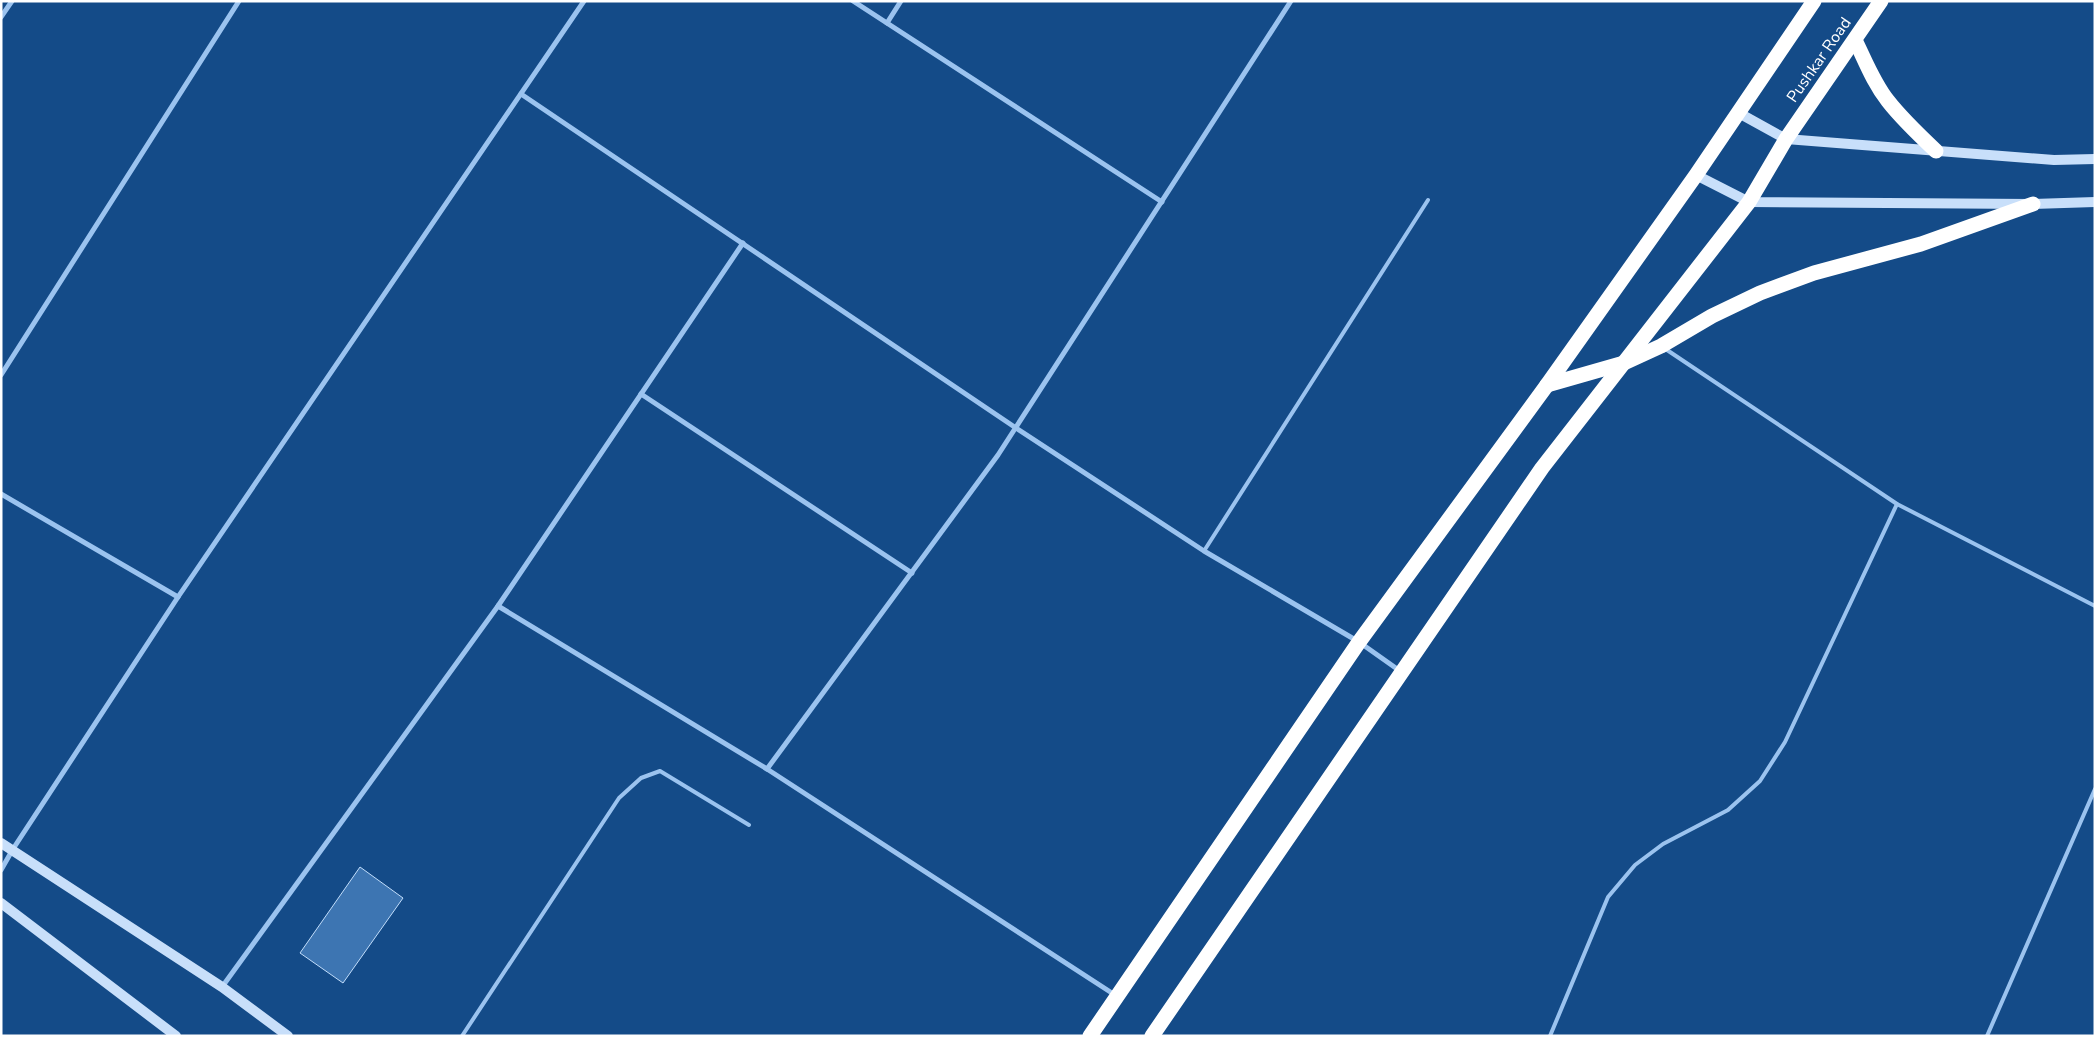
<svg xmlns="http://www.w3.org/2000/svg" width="2096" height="1037" font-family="'Nunito Sans',sans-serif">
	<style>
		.building { fill: #3d75b2; stroke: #c1ddfb }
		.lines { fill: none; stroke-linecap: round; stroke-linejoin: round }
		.lane { stroke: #9bc3ef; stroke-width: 4 }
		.street { stroke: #9bc3ef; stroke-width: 5 }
		.secondary { stroke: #c8dffa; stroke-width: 10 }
		.highway { stroke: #fff; stroke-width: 15 }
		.labels { text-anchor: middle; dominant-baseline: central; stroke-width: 4; stroke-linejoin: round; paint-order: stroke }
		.street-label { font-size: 16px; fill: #fff; stroke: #144b88 }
	</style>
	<rect width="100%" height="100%" fill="#144b88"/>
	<path class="building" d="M360 867 403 898 343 983 300 953Z"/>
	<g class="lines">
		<g class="lane">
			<path d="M1664 348 1897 504 2095 606"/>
			<path d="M1204 551 1428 200"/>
			<path d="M462 1036 619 798 641 778 660 771 749 825"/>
			<path d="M1550 1036 1608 897 1635 865 1663 844 1728 810 1760 781 1785 742 1897 504"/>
			<path d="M1987 1036 2095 789"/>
		</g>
		<g class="street">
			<path d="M853 1 1162 202"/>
			<path d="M1 17 12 1"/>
			<path d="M887 23 901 1"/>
			<path d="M521 94 1016 428 1204 551 1359 642 1400 671"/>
			<path d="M1 375 239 1"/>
			<path d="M641 394 912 573"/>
			<path d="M1 494 178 597"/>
			<path d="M498 606 767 769 1115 995"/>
			<path d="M767 769 998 455 1291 1"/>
			<path d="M1 870 13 849 178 597 584 1"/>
			<path d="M222 987 498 606 743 243"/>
		</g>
		<g class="secondary">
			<path d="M1737 112 1786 139 2054 160 2095 159"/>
			<path d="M1696 175 1749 202 2033 204 2095 202"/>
			<path d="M1 843 222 987 288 1036"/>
			<path d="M1 903 176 1036"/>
		</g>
		<g class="highway">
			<path d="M1855 40C1865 60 1873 82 1888 101 1902 119 1919 135 1936 151"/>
			<path d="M1547 385 1624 363 1661 346 1712 316 1760 293 1814 273 1921 244 2033 204"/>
			<path d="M1090 1036 1359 642 1547 385 1696 175 1814 1"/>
			<path d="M1152 1036 1542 468 1749 202 1786 139 1881 1"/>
		</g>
	</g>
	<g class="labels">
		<g class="street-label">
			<text transform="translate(1819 60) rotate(-55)">Pushkar Road</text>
		</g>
	</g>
	<rect width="2096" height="1037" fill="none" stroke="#ffffff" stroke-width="5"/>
</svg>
